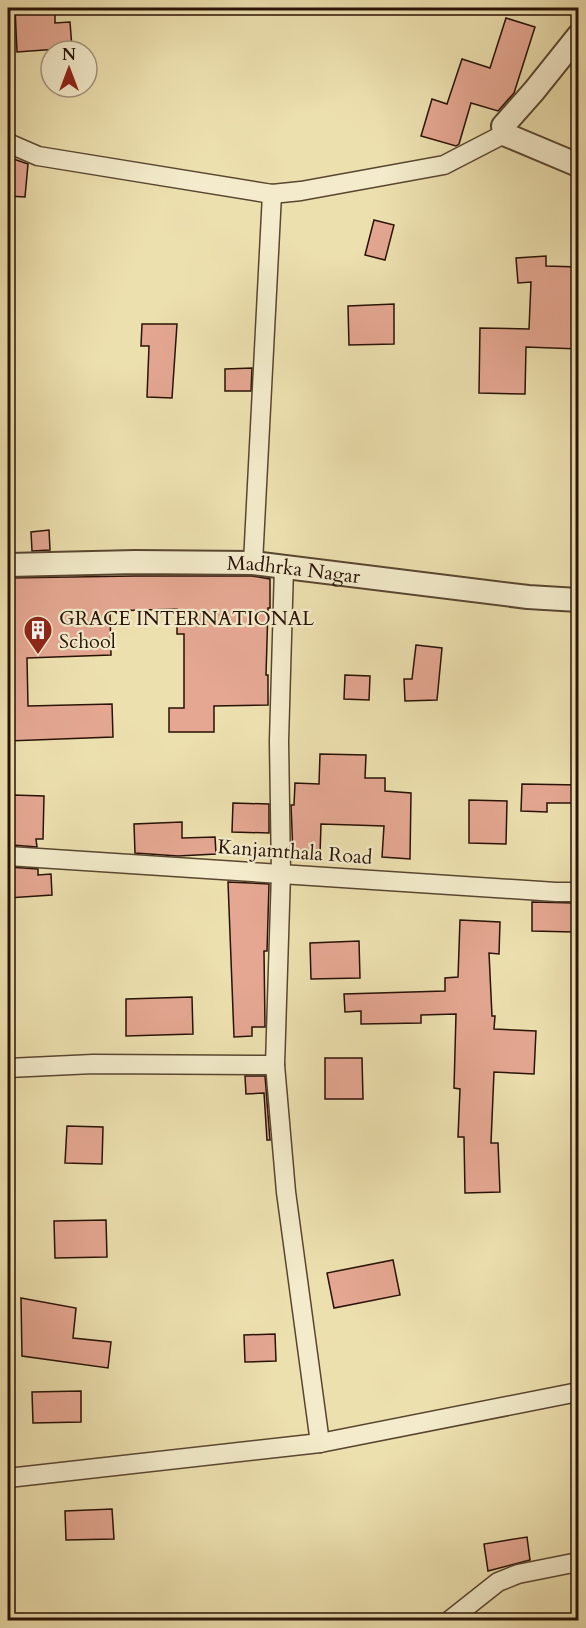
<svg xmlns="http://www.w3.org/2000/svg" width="586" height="1628" font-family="Cardo,serif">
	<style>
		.building { fill: #e5a792; stroke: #281206; stroke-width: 1.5 }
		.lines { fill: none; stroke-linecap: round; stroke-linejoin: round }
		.minor-casing { stroke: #594630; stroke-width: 21 }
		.tertiary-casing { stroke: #594630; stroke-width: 26 }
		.minor { stroke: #f3ebcb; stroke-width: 18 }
		.tertiary { stroke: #f3ebcb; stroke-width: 22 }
		.labels { text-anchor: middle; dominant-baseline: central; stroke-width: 4.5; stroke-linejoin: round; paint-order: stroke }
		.street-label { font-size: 20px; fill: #281206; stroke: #f3ebcb }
		.poi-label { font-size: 20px; fill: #281206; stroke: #f3ebcb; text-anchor: start }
	</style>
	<rect width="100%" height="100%" fill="#ede0af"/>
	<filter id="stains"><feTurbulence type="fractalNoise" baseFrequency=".00333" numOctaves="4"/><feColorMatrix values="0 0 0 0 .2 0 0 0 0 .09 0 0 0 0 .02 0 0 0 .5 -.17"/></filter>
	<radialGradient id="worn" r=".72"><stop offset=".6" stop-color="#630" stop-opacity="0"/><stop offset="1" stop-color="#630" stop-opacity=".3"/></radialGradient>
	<g class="building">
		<path d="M15 8H55V23L70 22 72 48 17 52Z"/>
		<path d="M506 18 535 27 514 93 498 111 471 103 459 144 456 146 421 136 432 99 447 104 462 59 490 68Z"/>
		<path d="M8 157 28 164 25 197 8 196Z"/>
		<path d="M374 220 394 225 385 260 365 255Z"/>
		<path d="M546 256V266L579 267V349L526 347 525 394 479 393 480 328 529 329 531 282 518 283 516 258Z"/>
		<path d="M394 304V344L349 345 348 306Z"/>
		<path d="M142 324H177L172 398 147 397 149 346H141Z"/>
		<path d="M252 368 251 391H225V369Z"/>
		<path d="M49 530 50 550 32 551 31 532Z"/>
		<path d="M135 576H252L270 579V608H268L266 675H268V705L214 706V732H169V708H184V634H177V609L110 611 111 655 27 658 28 706 112 704 113 737 8 741V578Z"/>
		<path d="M416 645 442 648 437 700 405 701 404 679H412Z"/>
		<path d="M345 675 370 676 369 700 344 699Z"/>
		<path d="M320 754 366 755 365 778H385V791L411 793 410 859 382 857 384 826 321 824 320 855 293 854 291 805H294L295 783 319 784Z"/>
		<path d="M522 784 579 785V803H547V812L521 811Z"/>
		<path d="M13 795 44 796 43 839H36L37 847 12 845Z"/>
		<path d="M469 800 507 801 506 844 469 843Z"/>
		<path d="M233 803 269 804V833L232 832Z"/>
		<path d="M182 822V838L215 837 216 854 178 856 135 853 134 824Z"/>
		<path d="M8 867 38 869V875L51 874 52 895 8 898Z"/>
		<path d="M228 882 269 884 267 951H264L265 1027H252V1036L234 1037Z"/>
		<path d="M532 902 575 903 574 932 532 931Z"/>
		<path d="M460 920 500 922 499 954 489 953 492 1016H495L494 1029 536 1031 534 1074 494 1072 491 1143H498L500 1192 465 1193 464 1137H458L460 1089 454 1088 456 1014 421 1015V1023L361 1024V1011L345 1012 344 994 445 991V978L458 977Z"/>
		<path d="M359 941 360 978 311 979 310 943Z"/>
		<path d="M192 997 193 1034 126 1036V999Z"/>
		<path d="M325 1058H362L363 1099H325Z"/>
		<path d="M245 1076H265L270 1140H267L264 1093 246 1094Z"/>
		<path d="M67 1126 103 1127 102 1164 65 1163Z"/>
		<path d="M106 1220 107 1257 55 1258 54 1221Z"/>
		<path d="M393 1260 400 1295 334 1308 327 1273Z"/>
		<path d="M21 1298 76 1308 73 1338 111 1342 108 1368 22 1356Z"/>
		<path d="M275 1334 276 1361 245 1362 244 1335Z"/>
		<path d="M81 1391V1422L33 1423 32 1392Z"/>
		<path d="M112 1509 114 1539 66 1540 65 1511Z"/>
		<path d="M527 1537 530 1560 488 1571 484 1544Z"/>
	</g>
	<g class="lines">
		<g class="minor-casing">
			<g id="minor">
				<path d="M8 143 38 156 272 194 301 191 444 165 504 134"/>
				<path d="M253 563 272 194"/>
				<path d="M284 567 279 741 281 873 275 1065 286 1192 320 1443"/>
				<path d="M8 856 556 892H578"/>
				<path d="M8 1068 93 1064 275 1065"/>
				<path d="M8 1478 320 1443 578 1392"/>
				<path d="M450 1620 498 1582 518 1574 578 1562"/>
			</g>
		</g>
		<g class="tertiary-casing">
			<g id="tertiary">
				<path d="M578 36 534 91 503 126 504 134 578 165"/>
				<path id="s1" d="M8 565 135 562 253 563 528 597 578 600"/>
			</g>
		</g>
		<use href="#minor" class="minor"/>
		<use href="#tertiary" class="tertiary"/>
	</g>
	<defs>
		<g id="building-pin" transform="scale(1.5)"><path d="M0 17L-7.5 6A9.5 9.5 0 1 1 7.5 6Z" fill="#8f2418" stroke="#f3ebcb"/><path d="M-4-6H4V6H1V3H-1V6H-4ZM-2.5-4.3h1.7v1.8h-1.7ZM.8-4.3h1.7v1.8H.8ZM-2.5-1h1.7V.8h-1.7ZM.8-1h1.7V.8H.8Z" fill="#fff"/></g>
	</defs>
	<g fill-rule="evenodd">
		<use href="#building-pin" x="38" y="630"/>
	</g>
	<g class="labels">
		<g class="street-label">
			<text stroke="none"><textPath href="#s1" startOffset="286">Madhrka Nagar</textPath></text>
			<text transform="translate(295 852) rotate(4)">Kanjamthala Road</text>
		</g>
		<g class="poi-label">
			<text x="59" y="618">GRACE INTERNATIONAL<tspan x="59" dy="23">School</tspan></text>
		</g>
	</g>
	<rect width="586" height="1628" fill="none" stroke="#ede0af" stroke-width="30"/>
	<rect x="9" y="9" width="568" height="1610" fill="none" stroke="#281206" stroke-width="3"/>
	<rect x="15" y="15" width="556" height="1598" fill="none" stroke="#281206" stroke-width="1.5"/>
	<g transform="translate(69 69)"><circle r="28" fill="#f3ebcb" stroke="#a2947c" stroke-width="1.5"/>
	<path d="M0-4.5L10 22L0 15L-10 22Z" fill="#8f2418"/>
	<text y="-9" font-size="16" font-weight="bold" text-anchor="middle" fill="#281206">N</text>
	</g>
	<rect width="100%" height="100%" filter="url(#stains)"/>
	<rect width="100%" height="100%" fill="url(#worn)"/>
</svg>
